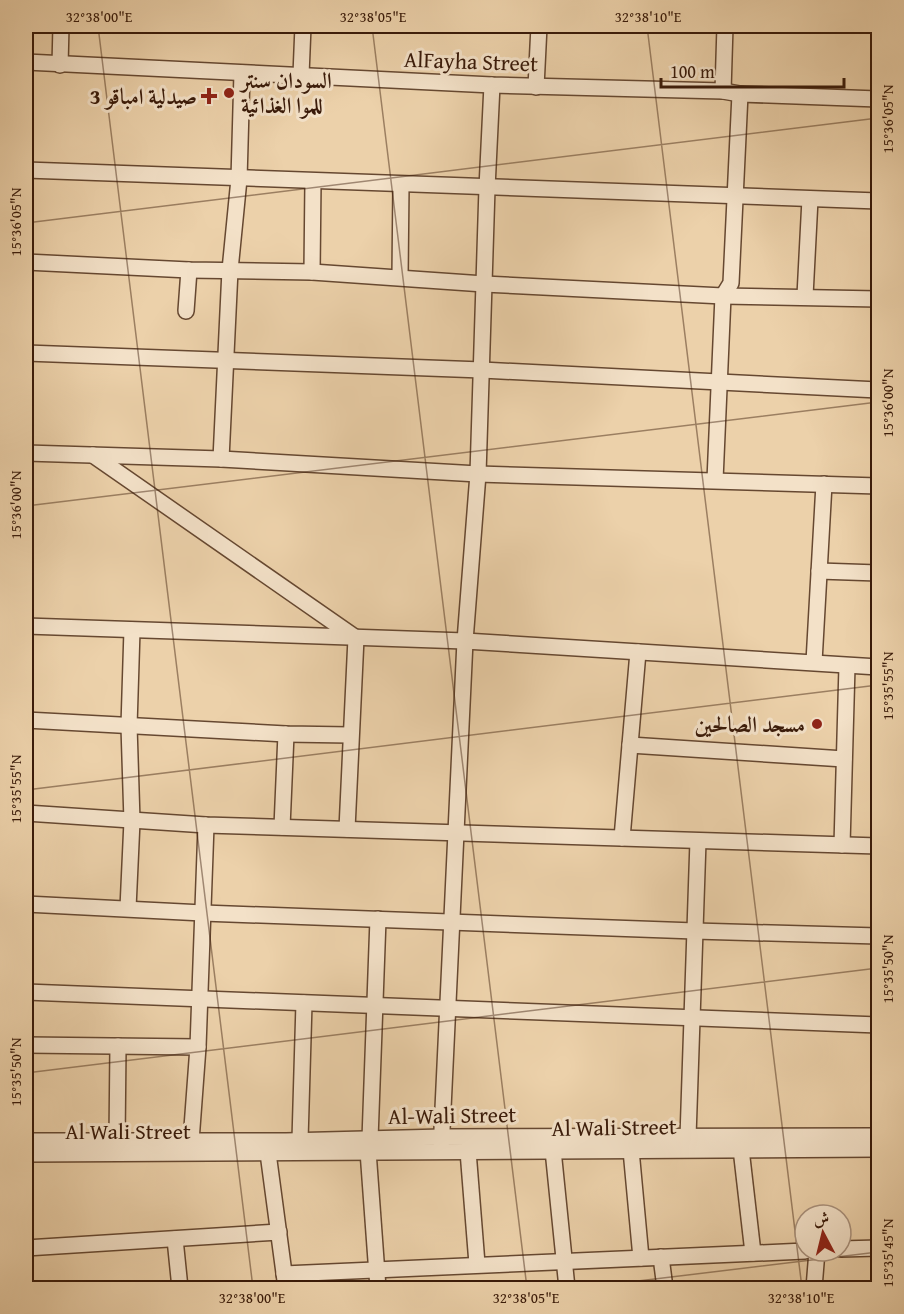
<svg xmlns="http://www.w3.org/2000/svg" width="904" height="1314" font-family="'Gentium Book Plus',Amiri,serif">
	<style>
		.lines { fill: none; stroke-linecap: round; stroke-linejoin: round }
		.minor-casing { stroke: #664831; stroke-width: 18 }
		.minor { stroke: #f3e1c8; stroke-width: 15 }
		.ticks { fill: none; stroke: #391a09; stroke-width: 1.5; stroke-opacity: 0.45 }
		.poi-dot { fill: #8f2418; stroke: #f3e1c8; stroke-width: 2 }
		.labels { text-anchor: middle; dominant-baseline: central; stroke-width: 6; stroke-linejoin: round; paint-order: stroke }
		.street-label { font-size: 22px; fill: #391a09; stroke: #f3e1c8 }
		.poi-label { font-size: 22px; font-weight: bold; fill: #391a09; stroke: #f3e1c8; text-anchor: end }
		.neatline { fill: none; stroke: #391a09; stroke-width: 2 }
		.ticks-label { font-size: 15px; text-anchor: middle; fill: #391a09 }
	</style>
	<rect width="100%" height="100%" fill="#ecd1aa"/>
	<filter id="stains"><feTurbulence type="fractalNoise" baseFrequency=".00333" numOctaves="4"/><feColorMatrix values="0 0 0 0 .2 0 0 0 0 .09 0 0 0 0 .02 0 0 0 .5 -.17"/></filter>
	<radialGradient id="worn" r=".72"><stop offset=".6" stop-color="#630" stop-opacity="0"/><stop offset="1" stop-color="#630" stop-opacity=".3"/></radialGradient>
	<g class="lines">
		<g class="minor-casing">
			<g id="minor">
				<path d="M26 62 492 85 723 91 740 94 878 99"/>
				<path d="M60 65 61 26"/>
				<path d="M301 75 303 26"/>
				<path d="M536 87 539 26"/>
				<path d="M723 91 725 26"/>
				<path d="M26 170 878 201"/>
				<path d="M26 262 189 270 312 272 484 284 723 296 878 299"/>
				<path d="M312 272 313 181"/>
				<path d="M400 277 401 185"/>
				<path d="M805 296 810 199"/>
				<path d="M186 311 189 270"/>
				<path d="M26 353 482 370 878 390"/>
				<path d="M26 453 221 459 478 474 878 486"/>
				<path d="M93 455 356 638 347 829"/>
				<path d="M221 459 230 270 239 179 242 73"/>
				<path d="M715 480 723 296 731 283 740 94"/>
				<path d="M819 571 878 573"/>
				<path d="M26 626 465 641 878 667"/>
				<path d="M814 662 824 484"/>
				<path d="M26 720 286 734 350 735"/>
				<path d="M630 745 844 759"/>
				<path d="M26 813 206 825 878 846"/>
				<path d="M282 827 286 734"/>
				<path d="M622 838 638 652"/>
				<path d="M842 845 847 666"/>
				<path d="M26 904 203 913 695 931 878 936"/>
				<path d="M128 908 132 821 129 726 132 630"/>
				<path d="M26 992 878 1025"/>
				<path d="M26 1045 198 1047"/>
				<path d="M688 1137 698 841"/>
				<path d="M370 1139 378 919"/>
				<path d="M300 1140 304 1003"/>
				<path d="M26 1141H286L442 1137 878 1136"/>
				<path d="M117 1141 118 1046"/>
				<path d="M191 1141 198 1047 206 825"/>
				<path d="M741 1149 753 1253"/>
				<path d="M553 1150 567 1288"/>
				<path d="M631 1150 641 1258"/>
				<path d="M368 1151 378 1288"/>
				<path d="M441 1151 465 641 478 474 487 188 492 85"/>
				<path d="M468 1151 477 1264"/>
				<path d="M268 1153 286 1288"/>
				<path d="M26 1154 878 1149"/>
				<path d="M175 1239 180 1288"/>
				<path d="M26 1248 279 1232"/>
				<path d="M841 1249 878 1248"/>
				<path d="M661 1257 665 1288"/>
				<path d="M284 1274 805 1251"/>
				<path d="M814 1288 817 1251"/>
			</g>
		</g>
		<use href="#minor" class="minor"/>
	</g>
	<path class="ticks" d="M98 26 253 1288M372 26 527 1288M647 26 802 1288M26 223 878 118M26 506 878 402M26 790 878 685M26 1073 878 968M580 1288 878 1252"/>
	<g class="poi-dot">
		<circle cx="229" cy="93" r="6"/>
		<path d="M206 87h6v6h6v6h-6v6h-6v-6h-6v-6h6z"/>
		<circle cx="817" cy="724" r="6"/>
	</g>
	<g class="labels">
		<g class="street-label">
			<text transform="translate(471 61) rotate(2)">AlFayha Street</text>
			<text transform="translate(452 1115) rotate(-1)">Al-Wali Street</text>
			<text transform="translate(614 1127) rotate(-1)">Al Wali Street</text>
			<text x="128" y="1131">Al Wali Street</text>
		</g>
		<g class="poi-label">
			<text x="241" y="80" text-anchor="start">السودان سنتر<tspan x="241" dy="25">للموا الغذائية</tspan></text>
			<text x="197" y="96">صيدلية امباقو 3</text>
			<text x="805" y="724">مسجد الصالحين</text>
		</g>
	</g>
	<rect width="904" height="1314" fill="none" stroke="#ecd1aa" stroke-width="66"/>
	<g transform="translate(823 1233) rotate(353)"><circle r="28" fill="#f3e1c8" stroke="#a9917c" stroke-width="1.5"/>
	<path d="M0-4.5L10 22L0 15L-10 22Z" fill="#8f2418"/>
	<text y="-9" font-size="16" font-weight="bold" text-anchor="middle" fill="#391a09">ش</text>
	</g>
	<path d="M661 78v9h183v-9" fill="none" stroke="#391a09" stroke-width="3"/>
	<text x="670" y="78" font-size="18" fill="#391a09" stroke="#f3e1c8" stroke-width="4.5" paint-order="stroke">100 m</text>
	<rect x="33" y="33" width="838" height="1248" class="neatline"/>
	<g class="ticks-label">
		<text x="99" y="22">32°38'00"E</text>
		<text x="373" y="22">32°38'05"E</text>
		<text x="648" y="22">32°38'10"E</text>
		<text transform="translate(888 119) rotate(-90)" y="5">15°36'05"N</text>
		<text transform="translate(16 222) rotate(-90)" y="5">15°36'05"N</text>
		<text transform="translate(888 403) rotate(-90)" y="5">15°36'00"N</text>
		<text transform="translate(16 505) rotate(-90)" y="5">15°36'00"N</text>
		<text transform="translate(888 686) rotate(-90)" y="5">15°35'55"N</text>
		<text transform="translate(16 789) rotate(-90)" y="5">15°35'55"N</text>
		<text transform="translate(888 969) rotate(-90)" y="5">15°35'50"N</text>
		<text transform="translate(16 1072) rotate(-90)" y="5">15°35'50"N</text>
		<text transform="translate(888 1253) rotate(-90)" y="5">15°35'45"N</text>
		<text x="252" y="1303">32°38'00"E</text>
		<text x="526" y="1303">32°38'05"E</text>
		<text x="801" y="1303">32°38'10"E</text>
	</g>
	<rect width="100%" height="100%" filter="url(#stains)"/>
	<rect width="100%" height="100%" fill="url(#worn)"/>
</svg>
